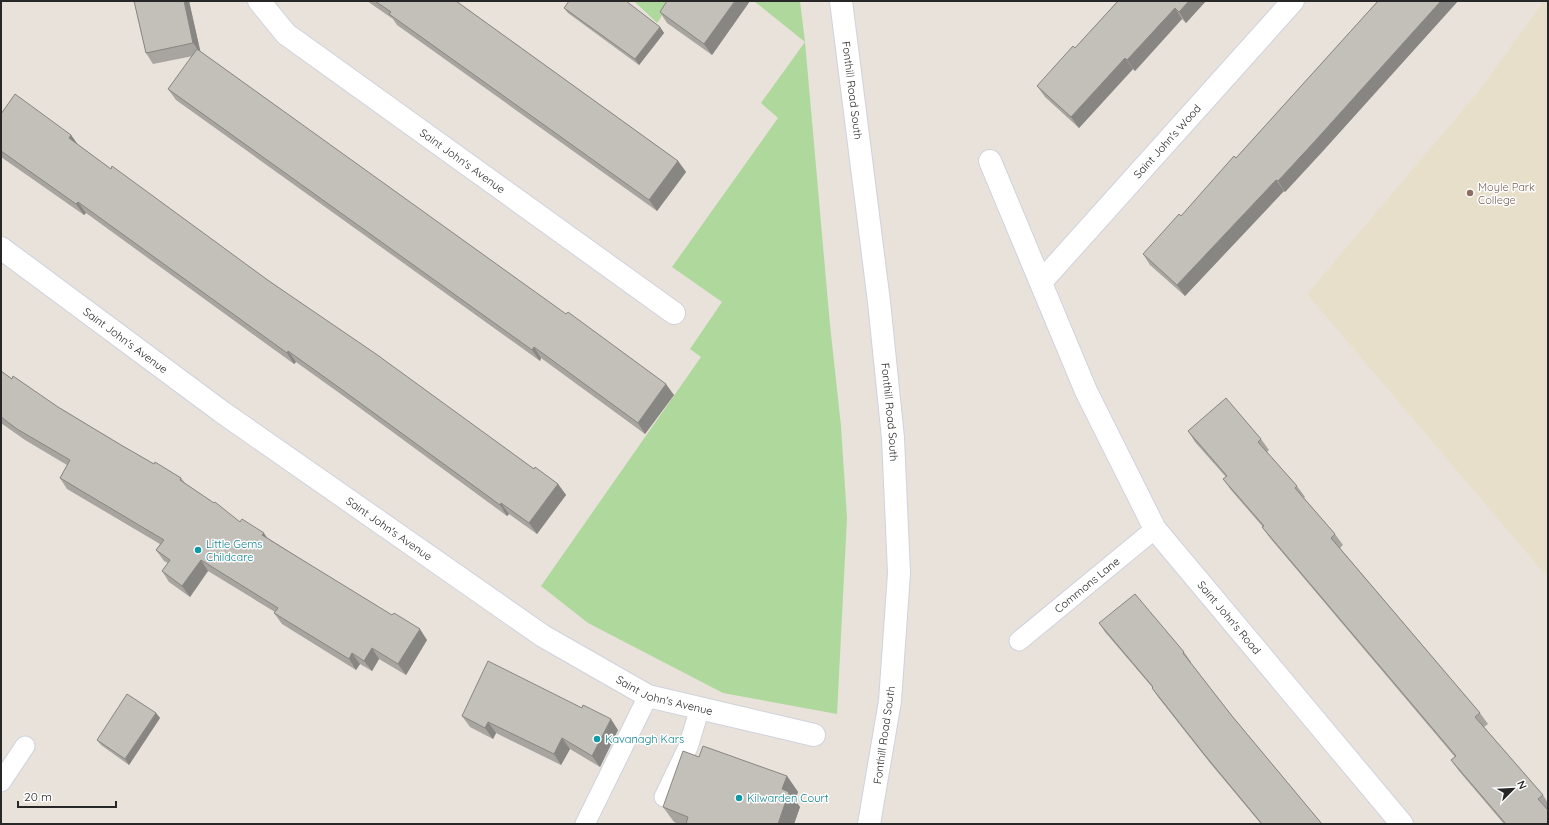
<svg xmlns="http://www.w3.org/2000/svg" width="1549" height="825" font-family="Quicksand,sans-serif">
	<style>
		.education { fill: #e8dfcb }
		.green { fill: #afd89c }
		.lines { fill: none; stroke-linecap: round; stroke-linejoin: round }
		.service-casing { stroke: #cfd2de; stroke-width: 21 }
		.minor-casing { stroke: #cfd2de; stroke-width: 24 }
		.secondary-casing { stroke: #cfd2de; stroke-width: 24 }
		.service { stroke: #fff; stroke-width: 19 }
		.minor { stroke: #fff; stroke-width: 22 }
		.secondary { stroke: #fff; stroke-width: 22 }
		.wall { fill: #a8a49f }
		.shaded-wall { fill: #888682 }
		.building { fill: #c3bfb9; stroke: #888682 }
		.education-dot { fill: #8d6e63; stroke: #fff; stroke-width: 1.5 }
		.culture-dot { fill: #0f9aa8; stroke: #fff; stroke-width: 1.5 }
		.labels { text-anchor: middle; dominant-baseline: central; stroke-width: 3; stroke-linejoin: round; paint-order: stroke }
		.street-label { font-size: 11px; fill: #272727; stroke: #fff }
		.education-label { font-size: 11px; fill: #785e54; stroke: #fff; text-anchor: start }
		.culture-label { font-size: 11px; fill: #0d838f; stroke: #fff; text-anchor: start }
	</style>
	<rect width="100%" height="100%" fill="#e8e2da"/>
	<path class="education" d="M1541 1H1548V578L1307 294 1478 92 1541 5Z"/>
	<g class="green">
		<path d="M634 1H672L657 23Z"/>
		<path d="M754 1H800L805 42 830 325 841 426 847 518 837 714 723 693 588 623 541 586 701 357 690 349 722 302 672 267 778 118 761 103 805 42Z"/>
	</g>
	<g class="lines">
		<g class="service-casing">
			<g id="service">
				<path id="s1" d="M1019 641 1155 529"/>
				<path d="M1 782 25 746"/>
				<path d="M664 797 688 747 700 708"/>
				<path d="M585 824 648 696"/>
			</g>
		</g>
		<g class="minor-casing">
			<g id="minor">
				<path id="s2" d="M259 1 286 34 674 313"/>
				<path id="s3" d="M990 161 1086 391 1155 529 1402 824"/>
				<path id="s4" d="M1 248 222 412 543 636 648 696 814 735"/>
				<path id="s5" d="M1041 282 1293 1"/>
			</g>
		</g>
		<g class="secondary-casing">
			<g id="secondary">
				<path id="s6" d="M841 1 879 302 893 438 899 573 890 701 869 824"/>
			</g>
		</g>
		<use href="#service" class="service"/>
		<use href="#minor" class="minor"/>
		<use href="#secondary" class="secondary"/>
	</g>
	<g class="wall">
		<path d="M134 1H189L200 51 674 395 645 434 541 358 540 361 176 100 168 89 193 56 153 64 146 53Z"/>
		<path d="M367 1H456L678 161 686 172 657 211 397 25 393 19Z"/>
		<path d="M750 1 712 55 667 23 660 12Z"/>
		<path d="M1118 1H1206L1186 23 1182 19 1135 71 1133 69 1079 128 1045 97 1037 86 1075 48Z"/>
		<path d="M1378 1H1458L1322 152 1285 192 1284 191 1185 296 1150 265 1143 254 1181 216 1236 158Z"/>
		<path d="M564 8 660 27 664 33 639 65 568 13Z"/>
		<path d="M1 114 71 135 78 145 111 169 269 281 534 469 558 484 566 495 537 534 509 514 507 516 349 400 296 362 294 364 86 213 84 215 1 157Z"/>
		<path d="M1 371 12 379 121 445 154 464 181 478 185 483 240 522 268 538 427 640 406 675 379 659 372 671 360 664 356 670 282 624 274 613 275 612 208 571 190 597 169 582 162 571 168 563 164 561 156 550 160 544 67 489 60 478 67 465 25 440 1 423Z"/>
		<path d="M1188 431 1261 439 1269 450 1267 452 1297 486 1305 497 1304 498 1335 534 1343 545 1340 548 1480 713 1488 724 1484 727 1543 795 1548 803V808L1547 809 1548 824H1504L1459 771 1451 760 1455 757 1270 538 1262 527H1263L1231 490 1223 479 1226 477 1195 442Z"/>
		<path d="M1099 623 1184 652 1191 662H1190L1232 716 1322 824H1261L1210 763 1158 697 1152 688V687L1105 632Z"/>
		<path d="M156 713 160 718 129 765 101 745 97 740Z"/>
		<path d="M462 716 618 730 600 767 570 749 561 765 496 733 493 739 470 727Z"/>
		<path d="M699 757 787 776 798 792 795 800 800 807 794 824H678L674 822 663 807Z"/>
	</g>
	<g class="shaded-wall">
		<path d="M184 1H189L201 54 193 43Z"/>
		<path d="M735 1H750L712 55 704 44Z"/>
		<path d="M1189 1H1206L1186 23 1179 12Z"/>
		<path d="M1441 1H1458L1322 152 1285 192 1278 181Z"/>
		<path d="M1175 8 1182 19 1135 71 1127 60Z"/>
		<path d="M660 27 664 33 639 65 635 59Z"/>
		<path d="M1125 58 1133 69 1079 128 1071 117Z"/>
		<path d="M71 135 79 146 69 138Z"/>
		<path d="M678 161 686 172 657 211 649 200Z"/>
		<path d="M1276 180 1284 191 1185 296 1177 285Z"/>
		<path d="M78 202 86 213 84 215 76 204Z"/>
		<path d="M534 347 541 358 540 361 532 350Z"/>
		<path d="M288 351 296 362 294 364 287 353Z"/>
		<path d="M666 384 674 395 645 434 638 423Z"/>
		<path d="M558 484 566 495 537 534 529 523Z"/>
		<path d="M501 503 509 514 507 516 500 505Z"/>
		<path d="M264 533 271 544 262 535Z"/>
		<path d="M201 560 208 571 190 597 182 586Z"/>
		<path d="M420 629 427 640 406 675 398 664Z"/>
		<path d="M372 648 379 659 372 671 364 661Z"/>
		<path d="M352 653 360 664 356 670 349 659Z"/>
		<path d="M156 713 160 718 129 765 125 759Z"/>
		<path d="M611 719 618 730 600 767 592 756Z"/>
		<path d="M488 722 496 733 493 739 485 728Z"/>
		<path d="M562 738 570 749 561 765 554 754Z"/>
		<path d="M787 776 798 792 795 800 800 807 794 824H778L782 789Z"/>
	</g>
	<g class="building">
		<path d="M134 1H184L193 43 146 53Z"/>
		<path d="M375 1H456L678 161 649 200 389 14 391 12Z"/>
		<path d="M569 1H626L660 27 635 59 564 8Z"/>
		<path d="M667 1H735L704 44 660 12Z"/>
		<path d="M1118 1H1189L1179 12 1175 8 1127 60 1125 58 1071 117 1037 86 1073 46 1075 48Z"/>
		<path d="M1378 1H1441L1315 141 1278 181 1276 180 1177 285 1143 254 1179 214 1181 216 1234 156 1236 158Z"/>
		<path d="M197 49 566 314 568 312 666 384 638 423 534 347 532 350 168 89Z"/>
		<path d="M15 94 71 135 69 138 111 169 112 166 269 281 376 354 534 469 535 467 558 484 529 523 501 503 500 505 341 389 288 351 287 353 78 202 76 204 1 151V114Z"/>
		<path d="M1 371 12 379 13 376 58 407 121 445 154 464 155 462 181 478 180 480 214 503 215 502 240 522 242 519 264 533 262 535 291 553 392 615 394 613 420 629 398 664 372 648 364 661 352 653 349 659 274 613 278 608 201 560 182 586 162 571 170 560 156 550 164 540 60 478 70 460 17 429 1 417Z"/>
		<path d="M1226 398 1261 439 1258 442 1297 486 1295 488 1335 534 1331 538 1480 713 1475 717 1543 795 1538 799 1548 810V824H1506L1451 760 1456 756 1262 527 1264 526 1223 479 1227 476 1188 431Z"/>
		<path d="M1135 594 1184 652 1183 653 1232 716 1322 824H1262L1204 754 1152 688 1153 687 1099 623Z"/>
		<path d="M488 661 582 708 583 705 611 719 592 756 562 738 554 754 488 722 485 728 462 716Z"/>
		<path d="M127 694 156 713 125 759 97 740Z"/>
		<path d="M703 746 787 776 782 789 789 792 778 824H686L688 817 663 807 683 751 699 757Z"/>
	</g>
	<circle class="education-dot" cx="1470" cy="193" r="4"/>
	<g class="culture-dot">
		<circle cx="198" cy="550" r="4"/>
		<circle cx="597" cy="739" r="4"/>
		<circle cx="739" cy="798" r="4"/>
	</g>
	<g class="labels">
		<g class="street-label">
			<text stroke="none"><textPath href="#s6" startOffset="90">Fonthill Road South</textPath></text>
			<text stroke="none"><textPath href="#s5" startOffset="189">Saint John's Wood</textPath></text>
			<text stroke="none"><textPath href="#s2" startOffset="260">Saint John's Avenue</textPath></text>
			<text stroke="none"><textPath href="#s4" startOffset="155">Saint John's Avenue</textPath></text>
			<text stroke="none"><textPath href="#s6" startOffset="414">Fonthill Road South</textPath></text>
			<text stroke="none"><textPath href="#s4" startOffset="479">Saint John's Avenue</textPath></text>
			<text stroke="none"><textPath href="#s1" startOffset="88">Commons Lane</textPath></text>
			<text stroke="none"><textPath href="#s3" startOffset="519">Saint John's Road</textPath></text>
			<text stroke="none"><textPath href="#s4" startOffset="803">Saint John's Avenue</textPath></text>
			<text transform="translate(884 735) rotate(-82)">Fonthill Road South</text>
		</g>
		<g class="education-label">
			<text x="1478" y="187">Moyle Park<tspan x="1478" dy="13">College</tspan></text>
		</g>
		<g class="culture-label">
			<text x="206" y="544">Little Gems<tspan x="206" dy="13">Childcare</tspan></text>
			<text x="605" y="739">Kavanagh Kars</text>
			<text x="747" y="798">Kilwarden Court</text>
		</g>
	</g>
	<rect width="1549" height="825" fill="none" stroke="#272727" stroke-width="4"/>
	<g transform="translate(1513 789) rotate(66)" stroke="#ffffff" stroke-width="3" paint-order="stroke">
	<path d="M0-3L7 15L0 10L-7 15Z" fill="#272727"/>
	<text y="-6" font-size="11" font-weight="bold" text-anchor="middle" fill="#272727">N</text>
	</g>
	<path d="M18 801v6h98v-6" fill="none" stroke="#272727" stroke-width="2"/>
	<text x="24" y="801" font-size="12" fill="#272727" stroke="#ffffff" stroke-width="3" paint-order="stroke">20 m</text>
</svg>
